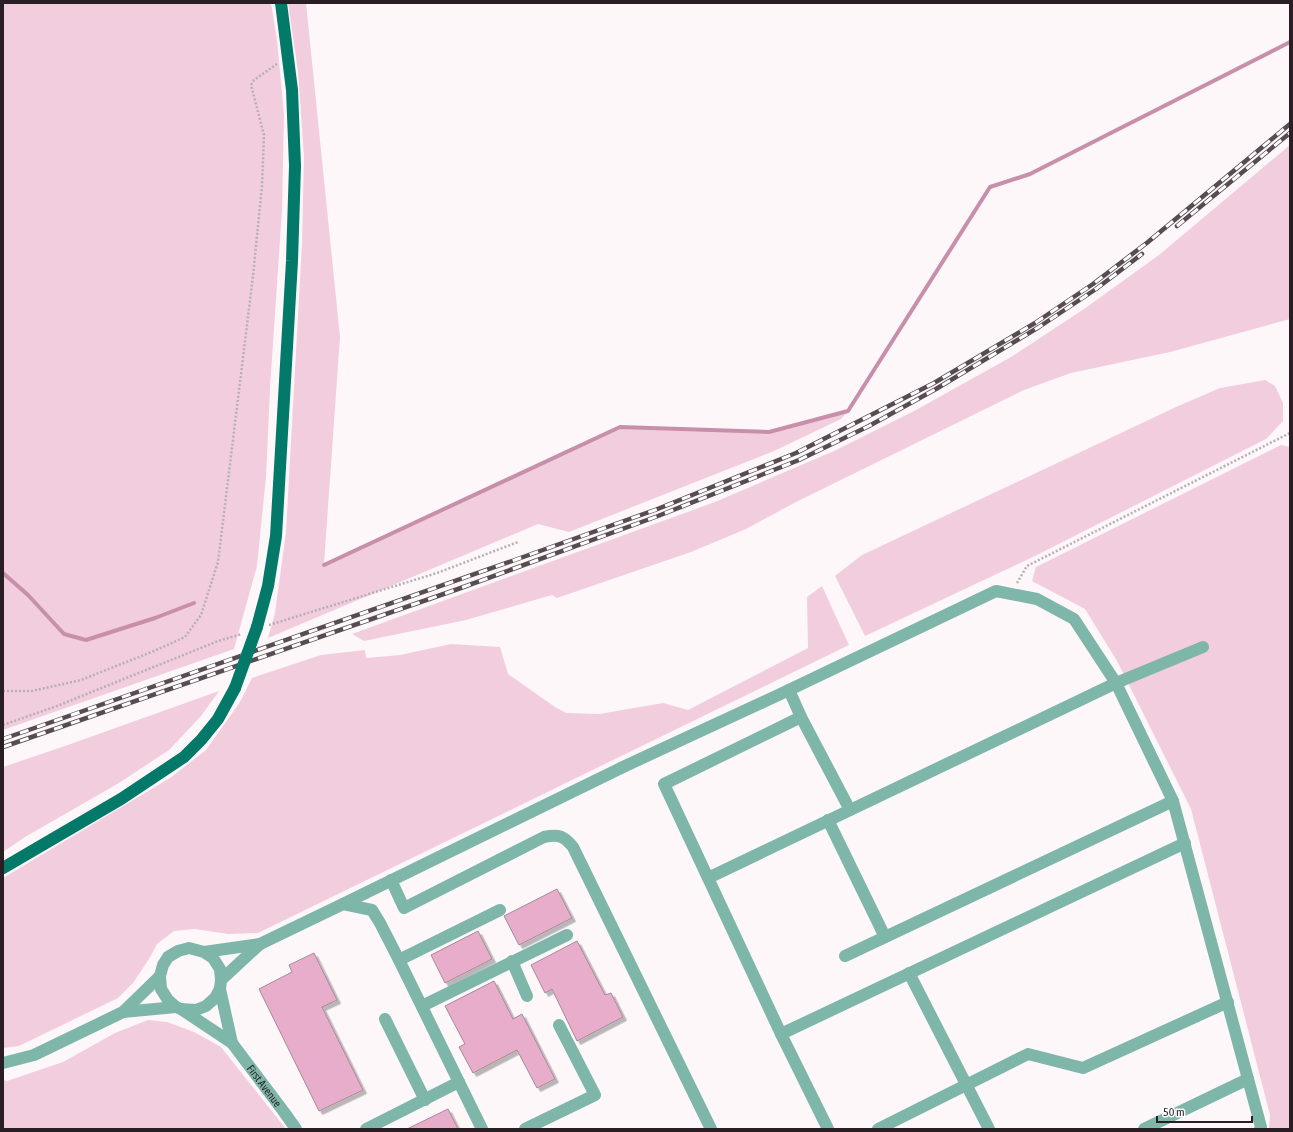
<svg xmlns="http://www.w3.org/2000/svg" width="1293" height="1132" font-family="'Asap Condensed',sans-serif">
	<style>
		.green { fill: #f2cdde }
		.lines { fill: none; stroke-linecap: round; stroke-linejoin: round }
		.stream { stroke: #c88fab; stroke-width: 4 }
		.building { fill: #e7adca; stroke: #a58996; filter: url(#shadow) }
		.path { stroke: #b7afb3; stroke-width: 2.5; stroke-dasharray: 2 2; stroke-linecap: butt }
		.minor { stroke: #7eb6aa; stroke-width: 12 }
		.major { stroke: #037969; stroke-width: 12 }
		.rail-casing { stroke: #564c51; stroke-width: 4.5 }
		.rail { stroke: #fff; stroke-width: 3; stroke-dasharray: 9; stroke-linecap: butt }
		.major-bridge { stroke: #037969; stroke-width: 12 }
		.labels { text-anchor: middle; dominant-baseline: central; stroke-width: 3; stroke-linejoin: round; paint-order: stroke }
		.street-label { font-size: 11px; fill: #291e24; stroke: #fff }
	</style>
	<defs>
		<filter id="shadow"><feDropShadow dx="3.5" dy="3.5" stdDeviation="0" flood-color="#0004"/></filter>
	</defs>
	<rect width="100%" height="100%" fill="#fdf7fa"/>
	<g class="green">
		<path d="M3 3H271L277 40 284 114 282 210 270 388 266 477 257 566 234 649 3 730Z"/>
		<path d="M288 3H306L340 337 324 564 620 427 769 432 848 411 841 419 774 451 569 532 538 524 268 638 275 613 286 532 302 244 304 157 298 71Z"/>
		<path d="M1290 145V319L1170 352 1071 373 1024 390 796 502 746 529 691 552 557 598 552 595 466 620 364 641 352 634 715 502 834 451 916 410 1011 357 1084 309 1159 255Z"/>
		<path d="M1265 380 1275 386 1283 403V421L1266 439 1035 556 865 636 835 576 862 555 1176 407 1220 388Z"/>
		<path d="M1281 445 1290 447V1129H1269L1270 1115 1191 809 1117 661 1085 609 1032 581 1036 567Z"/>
		<path d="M822 586 849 645 258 933 228 934 194 929 174 931 157 944 149 959 133 983 118 998 19 1046 3 1048V878L170 778 206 750 240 702 252 678 321 655 365 650 366 658 400 655 451 644 500 647 508 674 555 707 566 713 599 714 663 703 688 710 808 648 807 597Z"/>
		<path d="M219 691 201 716 169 750 119 783 25 837 3 852V767L65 746Z"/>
		<path d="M148 1020 167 1022 194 1032 221 1047 286 1129H3V1080L7 1081 63 1062 115 1033Z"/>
	</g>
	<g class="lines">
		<g class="stream">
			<path d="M324 565 620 427 769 432 848 411 990 187 1030 174 1290 42"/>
			<path d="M3 573 28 595 64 634 86 640 155 618 194 603"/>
		</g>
	</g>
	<g class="building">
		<path d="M557 889 572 918 519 945 504 916Z"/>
		<path d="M478 931 492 959 445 983 431 955Z"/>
		<path d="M577 941 605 995 611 993 623 1017 577 1041 552 989 545 993 531 965Z"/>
		<path d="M314 953 337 1000 322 1007 363 1090 319 1111 259 989 292 972 289 965Z"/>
		<path d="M494 981 513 1019 522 1014 555 1079 537 1088 517 1050 473 1073 459 1047 465 1044 445 1006Z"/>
		<path d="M448 1109 458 1129H407Z"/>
	</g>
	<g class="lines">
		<g class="path">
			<path d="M1017 583 1027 566 1290 433"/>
			<path d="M269 625 437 573 518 542"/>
			<path d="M3 691H32L81 680 154 651 185 637 201 615 218 562 253 276 262 186 264 135 251 85 254 80 277 64"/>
			<path d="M3 725 57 706 218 641 242 634"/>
		</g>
		<g class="minor">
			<path d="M789 690 801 717 664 784 781 1034 828 1129"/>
			<path d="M801 717 850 810"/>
			<path d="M828 820 885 937"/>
			<path d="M708 878 1116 683 1203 647"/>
			<path d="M391 880 404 908 544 837C559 834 564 836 573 847L711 1129"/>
			<path d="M343 904 623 767 789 690 996 591 1037 599 1074 619 1116 683 1173 801 1248 1079"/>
			<path d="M204 952 213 958 220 969 221 980 220 989 215 998 206 1006 196 1010 181 1009 176 1007 168 1000 161 989 160 976 163 965 168 957 178 951 189 948 204 952 260 944 343 904 372 910 380 923 399 960 482 1129"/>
			<path d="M845 956 1173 801"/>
			<path d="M399 960 500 910"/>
			<path d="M512 961 527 996"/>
			<path d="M909 973 989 1129"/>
			<path d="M221 980 260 944"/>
			<path d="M220 989 232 1043"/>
			<path d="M422 1006 567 935"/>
			<path id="s1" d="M181 1009 232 1043 284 1112 296 1129"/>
			<path d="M123 1012 176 1007"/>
			<path d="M385 1019 425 1100"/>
			<path d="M781 1034 1185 843"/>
			<path d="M3 1063 34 1055 123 1012 160 976"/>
			<path d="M366 1129 459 1082"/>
			<path d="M525 1129 595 1095 559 1025"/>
			<path d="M878 1129 1028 1054 1083 1068 1228 1002"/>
			<path d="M1144 1129 1248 1079 1261 1127 1260 1129"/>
		</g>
		<g class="major">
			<path d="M257 627 268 586 276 536 292 261 295 166 292 90 281 3"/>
			<path d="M3 868 121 799 184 757 201 740 218 719 235 688"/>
		</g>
		<g class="rail-casing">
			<g id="rail">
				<path d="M1177 226 1290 133"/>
				<path d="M3 739 512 561 655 510 796 453 934 383 1035 323 1093 284 1148 242 1290 124"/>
				<path d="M3 747 458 589 658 516 799 460 869 426 936 389 1039 327 1096 289 1142 254"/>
			</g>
		</g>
		<use href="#rail" class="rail"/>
		<path class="major-bridge" d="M235 688 257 627"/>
	</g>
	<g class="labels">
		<g class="street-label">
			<text stroke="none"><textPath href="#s1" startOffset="115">First Avenue</textPath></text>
		</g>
	</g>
	<rect width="1293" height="1132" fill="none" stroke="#291e24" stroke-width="8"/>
	<path d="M1157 1116v6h95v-6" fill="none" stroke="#291e24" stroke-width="2"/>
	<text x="1163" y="1116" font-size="12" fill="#291e24" stroke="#ffffff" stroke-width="3" paint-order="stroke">50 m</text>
</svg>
